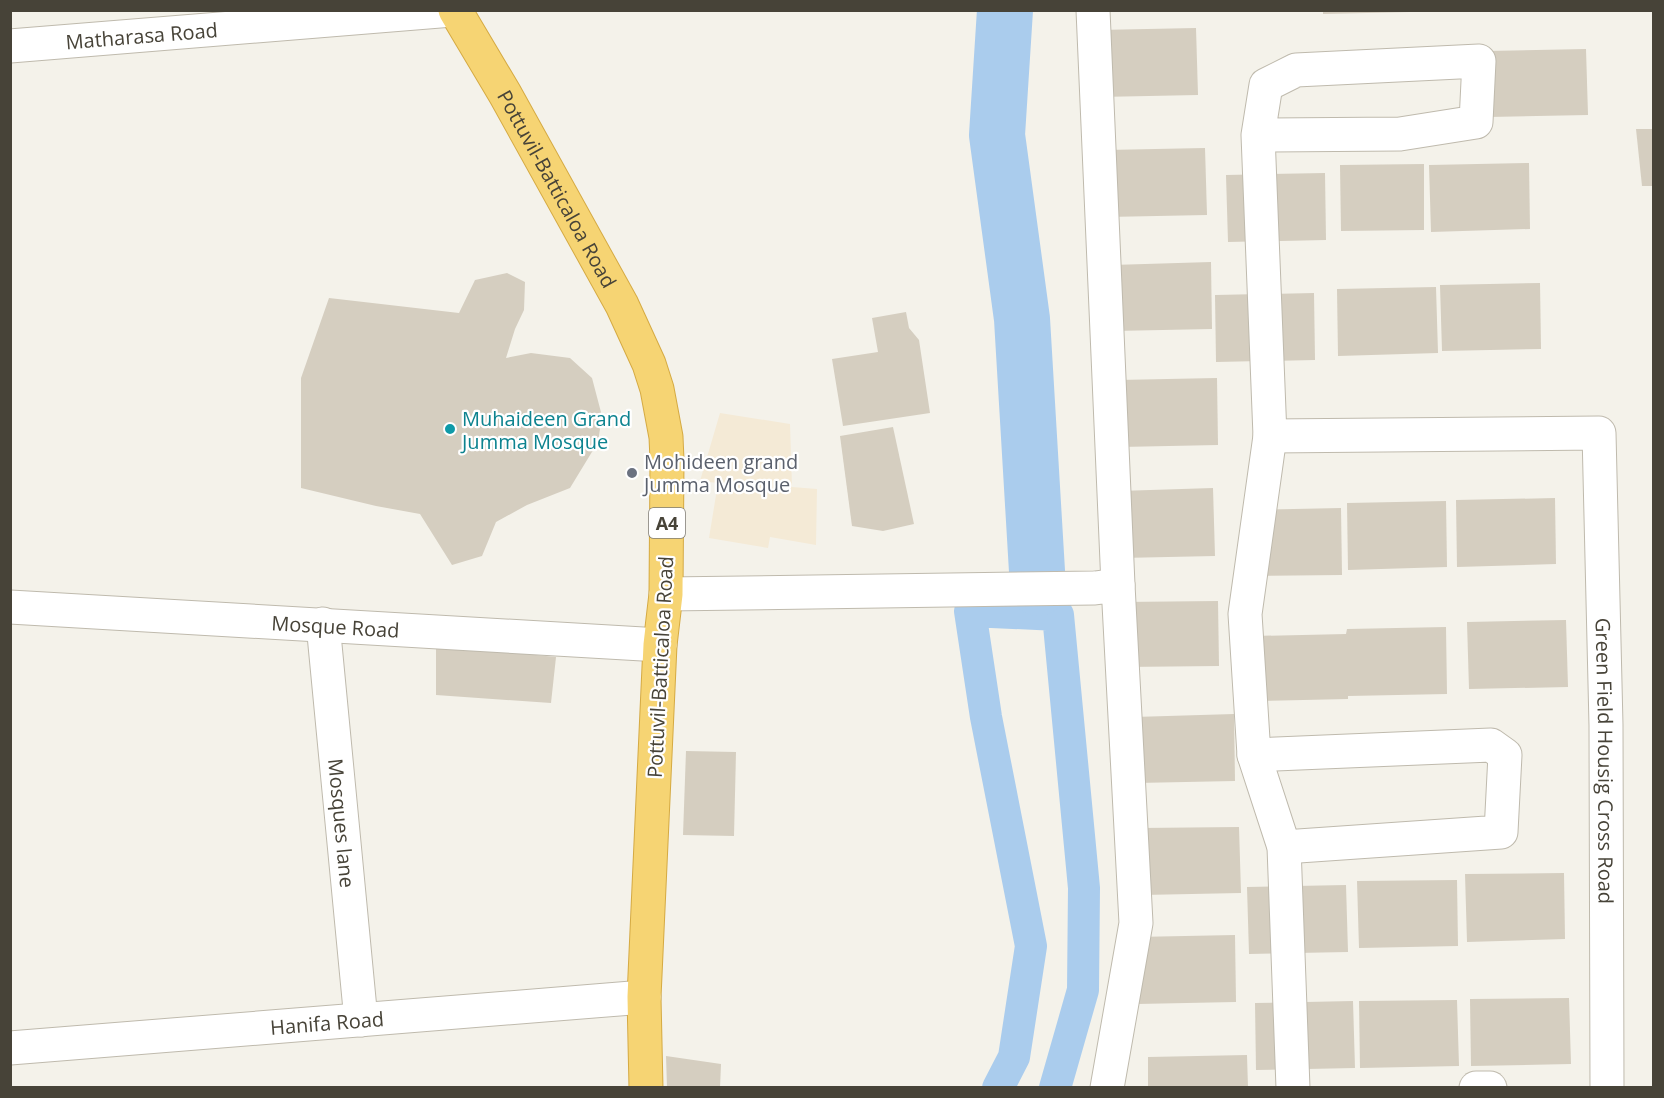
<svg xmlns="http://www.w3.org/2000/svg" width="1664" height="1098" font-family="'Open Sans',sans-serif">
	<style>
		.commercial { fill: #f4ead6 }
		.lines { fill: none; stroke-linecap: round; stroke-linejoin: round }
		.canal { stroke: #aacced; stroke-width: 32 }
		.river { stroke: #aacced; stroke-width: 56 }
		.building { fill: #d5cec0 }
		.minor-casing { stroke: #bfbaad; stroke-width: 35 }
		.highway-casing { stroke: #d5aa43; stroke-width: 35 }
		.minor { stroke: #fff; stroke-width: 33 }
		.highway { stroke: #f6d473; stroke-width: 33 }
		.culture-dot { fill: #0f9aa8; stroke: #fff; stroke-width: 2 }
		.worship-dot { fill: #6b7280; stroke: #fff; stroke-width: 2 }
		.labels { text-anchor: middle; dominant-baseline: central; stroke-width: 4.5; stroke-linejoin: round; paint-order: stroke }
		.shield { fill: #fff; stroke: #7e7b74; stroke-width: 1.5 }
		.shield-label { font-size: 18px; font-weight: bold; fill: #474338 }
		.street-label { font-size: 20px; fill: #474338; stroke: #fff }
		.culture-label { font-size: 20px; fill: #0d838f; stroke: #fff; text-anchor: start }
		.worship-label { font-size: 20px; fill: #5b616d; stroke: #fff; text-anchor: start }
	</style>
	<rect width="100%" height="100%" fill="#f4f2ea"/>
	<path class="commercial" d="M720 413 790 424 792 487 817 489 816 545 770 537 768 548 709 538 718 483 700 481Z"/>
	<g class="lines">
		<path class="canal" d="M998 1088 1014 1057 1031 946 986 717 970 611 1058 615 1084 888 1083 990 1055 1088"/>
		<path class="river" d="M1005 10 997 135 1022 319 1038 588"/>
	</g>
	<g class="building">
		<path d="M1323 10H1411V12L1323 14Z"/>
		<path d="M1196 28 1198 95 1099 97 1098 30Z"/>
		<path d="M1586 49 1588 115 1489 117 1487 51Z"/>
		<path d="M1636 129H1654V186H1642Z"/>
		<path d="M1205 148 1207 215 1107 217 1106 150Z"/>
		<path d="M1529 163 1530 229 1431 232 1429 165Z"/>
		<path d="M1424 164V230L1341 231 1340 165Z"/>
		<path d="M1325 173 1326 240 1228 242 1226 175Z"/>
		<path d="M1211 262 1212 329 1113 331 1112 265Z"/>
		<path d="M507 273 525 282 524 310 515 329 506 358 531 353 570 358 592 378 602 416 598 442 570 488 527 505 496 522 482 556 452 565 420 514 376 506 301 488V378L329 298 459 313 475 280Z"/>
		<path d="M1540 283 1541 349 1442 351 1440 285Z"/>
		<path d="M1436 287 1438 353 1338 356 1337 289Z"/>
		<path d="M1314 293 1315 360 1216 362 1215 295Z"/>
		<path d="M906 312 909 328 919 340 930 413 843 426 832 359 878 352 872 318Z"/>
		<path d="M1217 378 1218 445 1120 447 1118 380Z"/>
		<path d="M893 427 914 524 883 531 852 526 840 436Z"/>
		<path d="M1213 488 1215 556 1121 558 1119 491Z"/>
		<path d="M1555 498 1556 564 1457 567 1456 500Z"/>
		<path d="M1446 501 1447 567 1348 570 1347 503Z"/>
		<path d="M1341 508 1342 575 1244 576 1242 510Z"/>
		<path d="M1218 601 1219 666 1123 667 1122 602Z"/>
		<path d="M1566 620 1568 687 1469 689 1467 622Z"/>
		<path d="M1446 627 1447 694 1348 696V699L1256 701 1254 636 1346 634 1347 629Z"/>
		<path d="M436 645 556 657 551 703 436 695Z"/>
		<path d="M1234 714 1235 781 1136 783 1134 717Z"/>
		<path d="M686 751 736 752 734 836 683 835Z"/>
		<path d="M1239 827 1241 893 1142 895 1140 828Z"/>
		<path d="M1564 873 1565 939 1467 942 1465 874Z"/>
		<path d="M1457 880 1458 946 1359 948 1357 881Z"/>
		<path d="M1346 885 1348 952 1249 954 1247 887Z"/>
		<path d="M1235 935 1236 1002 1137 1004 1135 937Z"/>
		<path d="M1569 998 1571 1064 1471 1066 1470 999Z"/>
		<path d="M1457 1000 1459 1066 1360 1068 1359 1001Z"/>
		<path d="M1353 1001 1355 1068 1256 1070 1255 1003Z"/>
		<path d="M1247 1055 1248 1088H1148V1057Z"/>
		<path d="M666 1056 721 1064 720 1088H667Z"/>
	</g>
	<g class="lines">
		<g class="minor-casing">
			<g id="minor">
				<path d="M1093 10 1118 585"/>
				<path id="s1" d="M10 46 452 10"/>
				<path d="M1258 135 1400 134 1476 122 1479 61 1296 70 1266 85 1258 135 1270 436 1245 614 1254 755 1284 847 1293 1088"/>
				<path id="s2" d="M1270 436 1599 433 1606 725 1607 1088"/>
				<path d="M666 594 1095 588 1118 585 1136 923 1107 1088"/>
				<path id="s3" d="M10 607 660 645"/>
				<path id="s4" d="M323 624 361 1020"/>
				<path d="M1254 755 1491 745 1505 755 1501 832 1284 847"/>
				<path id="s5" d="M10 1048 644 997"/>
				<path d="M1476 1088H1490"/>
			</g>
		</g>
		<g class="highway-casing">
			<g id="highway">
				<path id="s6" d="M455 10 505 94 622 305 649 364 657 389 666 437 667 460 666 594 660 645 644 997 646 1088"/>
			</g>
		</g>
		<use href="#minor" class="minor"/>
		<use href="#highway" class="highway"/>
	</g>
	<circle class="culture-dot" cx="450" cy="429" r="6"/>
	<circle class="worship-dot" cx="632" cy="473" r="6"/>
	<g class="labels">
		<rect class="shield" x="649" y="508" width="36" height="30" rx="4.5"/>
		<g class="shield-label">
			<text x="667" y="523">A4</text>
		</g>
		<g class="street-label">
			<text stroke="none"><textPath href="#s1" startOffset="132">Matharasa Road</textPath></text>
			<text stroke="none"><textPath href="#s6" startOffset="206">Pottuvil-Batticaloa Road</textPath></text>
			<text stroke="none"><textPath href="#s3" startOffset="326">Mosque Road</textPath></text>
			<text transform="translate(660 667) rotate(-87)">Pottuvil-Batticaloa Road</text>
			<text stroke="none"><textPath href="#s2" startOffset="657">Green Field Housig Cross Road</textPath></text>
			<text stroke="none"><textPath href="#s4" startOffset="200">Mosques lane</textPath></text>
			<text stroke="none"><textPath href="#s5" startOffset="318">Hanifa Road</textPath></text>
		</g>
		<g class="culture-label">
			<text x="462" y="418">Muhaideen Grand<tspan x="462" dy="23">Jumma Mosque</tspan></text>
		</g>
		<g class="worship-label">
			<text x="644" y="461">Mohideen grand<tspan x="644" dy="23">Jumma Mosque</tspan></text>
		</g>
	</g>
	<rect width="1664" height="1098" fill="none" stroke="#474338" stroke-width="24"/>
</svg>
